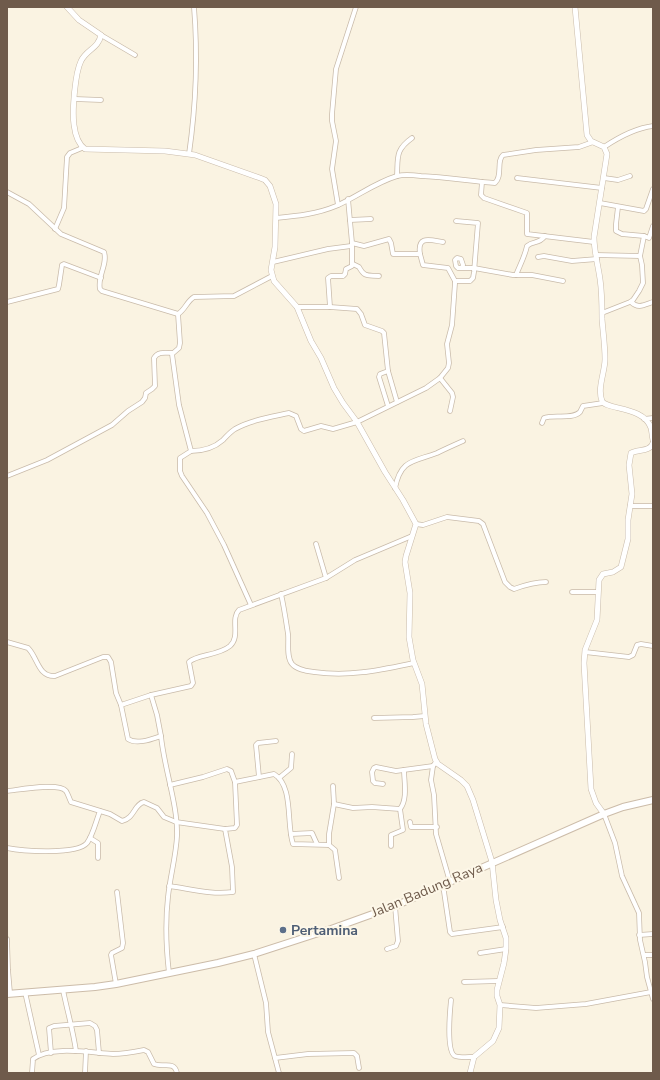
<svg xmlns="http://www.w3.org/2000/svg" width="660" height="1080" font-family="'Nunito Sans',sans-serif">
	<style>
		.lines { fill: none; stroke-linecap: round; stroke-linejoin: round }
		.minor-casing { stroke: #c9bbaa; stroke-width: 5.5 }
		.tertiary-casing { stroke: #c9bbaa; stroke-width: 6 }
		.secondary-casing { stroke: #ccbca9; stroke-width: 8 }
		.minor { stroke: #fff; stroke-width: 4 }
		.tertiary { stroke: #fff; stroke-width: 5 }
		.secondary { stroke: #fff; stroke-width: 6 }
		.service-dot { fill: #5c6f8a; stroke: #fdf7e8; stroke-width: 1.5 }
		.labels { text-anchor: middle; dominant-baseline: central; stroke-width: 4; stroke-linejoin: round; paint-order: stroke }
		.street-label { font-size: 14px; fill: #6f5b4b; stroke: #fdf7e8 }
		.service-label { font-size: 14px; font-weight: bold; fill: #4e5e75; stroke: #fdf7e8; text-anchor: start }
	</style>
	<rect width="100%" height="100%" fill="#faf3e2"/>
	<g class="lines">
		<g class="minor-casing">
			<g id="minor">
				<path d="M101 35 135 55"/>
				<path d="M75 99 101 100"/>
				<path d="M604 147C619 137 636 128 653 126"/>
				<path d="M189 154C196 105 198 56 194 7"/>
				<path d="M397 176C398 158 395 150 412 138"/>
				<path d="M517 178 602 188"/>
				<path d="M604 178 618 180 630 176"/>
				<path d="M482 182 481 195 484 198 527 213V234L594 242"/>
				<path d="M7 192 29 204 61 234 104 252C108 264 97 277 100 289L102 291 178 314C185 310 187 301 194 297L234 296 272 276"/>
				<path d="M348 199 352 243 364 246 389 239 391 243 393 254H420L423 265 448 268 455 281"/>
				<path d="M600 203 644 211 646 209 653 189"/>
				<path d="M338 205 332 169 336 141 332 121V114L336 69 356 7"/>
				<path d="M618 207 616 224V231L622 234 644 236"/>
				<path d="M276 218C297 216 317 214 336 206 357 197 374 183 397 176 405 174 413 175 421 176 446 177 470 181 495 183 503 176 496 161 503 155L536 150 579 147 593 142"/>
				<path d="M350 220 371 219"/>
				<path d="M55 229 64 208 67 157 70 153 82 148"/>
				<path d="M420 254C417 235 430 240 443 242"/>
				<path d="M596 255 640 256"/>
				<path d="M538 257 544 256 572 261 597 259"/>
				<path d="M273 262 328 249 351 246"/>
				<path d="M353 264 359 267C365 278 368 275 379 276"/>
				<path d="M462 268 463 265 461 259 457 258 455 260 456 266 458 268H474L513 275H532L563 281"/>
				<path d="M516 275C520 265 525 256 527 246 534 240 538 245 545 236"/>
				<path d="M7 302 58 289 59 285 62 265 64 264 101 278"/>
				<path d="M631 302C638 309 644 305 653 302"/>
				<path d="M297 307H330L328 278 331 276H343L345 274 346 269 352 266V243"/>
				<path d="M330 307 357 309 361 314 365 325 382 331 384 333 388 371 397 402"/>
				<path d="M602 313 630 302 633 300 639 291 643 283 642 265 640 256 644 236 649 238 653 226"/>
				<path d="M178 314 180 343 179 348 172 354 179 405 191 451 180 458V471L182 476 207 513 224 545 251 605"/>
				<path d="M388 371 380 374 379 377 388 406"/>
				<path d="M440 378 452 393 453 397 450 411"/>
				<path d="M644 419 653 418"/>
				<path d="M542 423 544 418C553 414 572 420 580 412 581 410 582 408 583 406L603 403"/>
				<path d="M191 451C203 451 214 448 223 440 227 436 230 432 235 429 251 420 271 417 289 413L296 416 301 429 304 431 321 426 333 429 357 422 426 388 440 378 448 368 449 363 447 344 452 325 455 283V281H470L473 278 474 272 478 223 456 221"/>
				<path d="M7 476 47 460 112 425 128 411 142 402 145 398 146 393 152 389 155 386 154 358C158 351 166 353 172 353"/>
				<path d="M395 488C401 459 413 462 437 453 445 449 454 445 463 441"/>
				<path d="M630 506H653"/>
				<path d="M416 524 423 525 447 517 479 521 483 524 505 582 510 587 514 589C525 585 534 582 546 582"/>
				<path d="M316 544 326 578"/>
				<path d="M572 592H598"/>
				<path d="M281 594C284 607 286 621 288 634 289 642 286 657 292 664 297 670 307 671 314 672 350 677 380 670 414 663"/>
				<path d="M7 642 28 648C38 658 38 677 55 676L103 657H108L111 662 116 693 121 705 128 739C137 745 152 739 161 736 164 768 178 805 177 836 176 856 170 877 168 897 165 923 166 947 169 973"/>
				<path d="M585 652 629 657 633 655 637 645 641 644 653 646"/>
				<path d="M151 695 157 715 161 736"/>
				<path d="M121 705 151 695 191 686 193 683 189 662C197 654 218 656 230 646 241 636 230 619 239 610L326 578 355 560 412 536"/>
				<path d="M374 718 413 717 425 716"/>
				<path d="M436 762 433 766 431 780 434 795 436 834 450 882"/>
				<path d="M259 777 256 745 258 743 276 741"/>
				<path d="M279 778 291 768 292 754"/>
				<path d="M383 784 375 783 373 781 372 772 374 768 376 767 396 771 433 766"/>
				<path d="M170 785 203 777 227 769 231 771 235 782 274 774C294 786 286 824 293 844L329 845V834L334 804 333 786"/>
				<path d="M7 791C18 790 59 782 66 791 68 794 69 798 71 802L110 814 122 821C135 818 134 804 144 802L157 808 164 817 176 822 225 829"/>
				<path d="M334 804 353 808 372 807 400 809C408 799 404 781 404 770"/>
				<path d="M604 814 615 843 622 876 639 913 640 940 645 962 647 977 653 999"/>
				<path d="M410 822 411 827H437"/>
				<path d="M291 834 312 833 317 844"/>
				<path d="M90 838 98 843V858"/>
				<path d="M329 845 335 850 339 878"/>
				<path d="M391 846V835L403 830 400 809"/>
				<path d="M7 848C22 851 77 855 87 843 93 835 96 821 100 811"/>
				<path d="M443 885 450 932 452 934 503 927"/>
				<path d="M169 886C191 889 211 895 233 892L232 867 225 829 235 828 237 825 235 782"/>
				<path d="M639 935 653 934"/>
				<path d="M7 939 8 970 10 993"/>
				<path d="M387 949 396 946 398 941 395 906"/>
				<path d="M480 953 506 949"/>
				<path d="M254 954 266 1003 268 1032 279 1073"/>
				<path d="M644 955H653"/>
				<path d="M464 982 498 981"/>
				<path d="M116 984 111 955 112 953 122 948 123 943 117 892"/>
				<path d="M63 990C67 1010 73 1030 76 1051"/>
				<path d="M25 992 39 1055"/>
				<path d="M451 1000C450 1010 446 1052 455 1056 460 1058 468 1057 474 1057"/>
				<path d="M500 1005 536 1008 586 1004 651 992"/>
				<path d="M51 1053 49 1028 54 1026 90 1023 95 1026 97 1030 99 1053"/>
				<path d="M275 1058 308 1054 354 1053 357 1056 359 1068"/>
				<path d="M32 1073 33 1059C51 1045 92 1053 113 1054 123 1054 134 1052 144 1050L148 1052 154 1064C163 1068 174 1060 177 1073"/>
				<path d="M85 1073 86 1051"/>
			</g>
		</g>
		<g class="tertiary-casing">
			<g id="tertiary">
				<path d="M67 7 79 20 101 35C98 49 87 49 81 61 75 73 72 111 74 125 75 133 78 144 85 149L165 151 188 154 195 155 260 178 265 180 270 186 276 204 275 247 271 270 274 281 297 307 311 341 321 358 334 388 343 403 357 422 385 472 403 500 416 524 406 556 405 562 410 593 409 637 413 660 422 684 426 724 435 759 438 764 461 780 467 786 473 800 492 862 496 900 500 920 506 938V949L504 963 497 990V996L500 1005 499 1028 493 1041 474 1057 470 1073"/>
				<path d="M575 7 587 135 591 141 604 147 607 154 594 237C594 251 598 265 600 279 602 292 602 306 602 319 603 332 605 346 605 359 605 372 597 388 602 401 606 410 644 406 651 428 652 432 652 436 653 440"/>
				<path d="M604 814 596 803 591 789 584 663 585 650 597 620 599 580 603 574 613 572 621 567 628 539V520L632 494 629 465 631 453C639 449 650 452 653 443"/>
			</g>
		</g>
		<g class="secondary-casing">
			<path id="secondary" d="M7 994 95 987 116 984 218 963 254 954 331 929 395 906 604 814 623 807 653 800"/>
		</g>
		<use href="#minor" class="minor"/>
		<use href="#tertiary" class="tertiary"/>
		<use href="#secondary" class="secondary"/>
	</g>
	<circle class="service-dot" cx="283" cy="930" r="4"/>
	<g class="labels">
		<g class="street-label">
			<text transform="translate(427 890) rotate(-23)">Jalan Badung Raya</text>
		</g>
		<g class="service-label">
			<text x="291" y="930">Pertamina</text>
		</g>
	</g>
	<rect width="660" height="1080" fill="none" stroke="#6f5b4b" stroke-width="16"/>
</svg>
